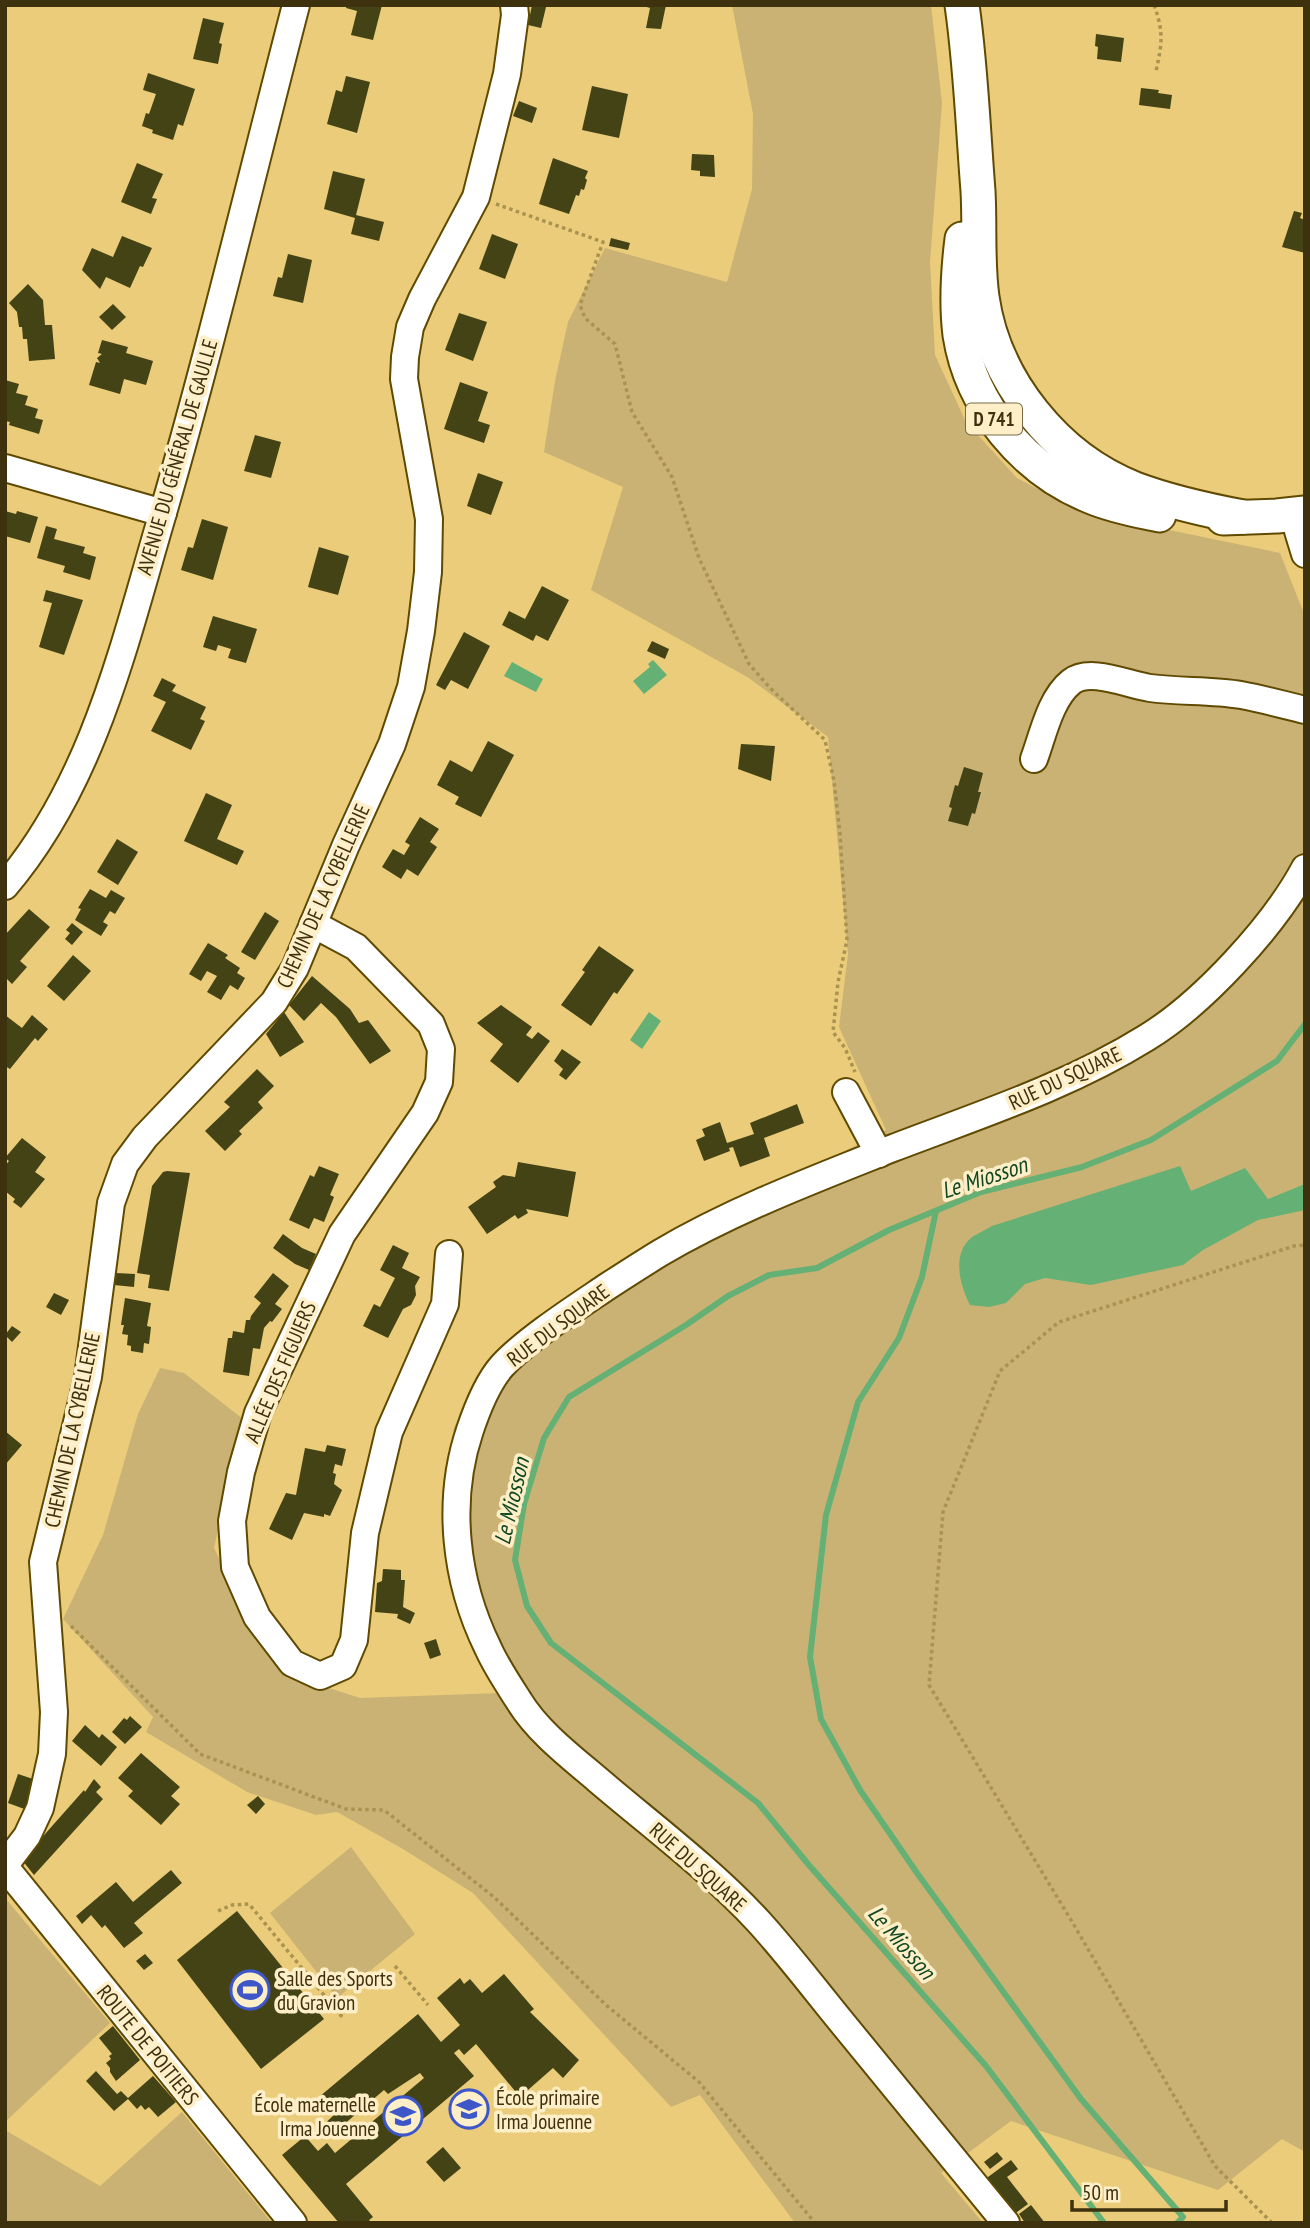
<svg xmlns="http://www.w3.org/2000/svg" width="1310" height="2228" font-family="'PT Sans Narrow',sans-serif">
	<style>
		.green { fill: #cab275 }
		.water { fill: #65b074 }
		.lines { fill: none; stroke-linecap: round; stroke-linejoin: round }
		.stream { stroke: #65b074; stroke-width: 6 }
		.building { fill: #434316 }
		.minor-casing { stroke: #604a01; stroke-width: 30 }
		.major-casing { stroke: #604a01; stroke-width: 37 }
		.path { stroke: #aa9251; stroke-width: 3.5; stroke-dasharray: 3.5 3.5; stroke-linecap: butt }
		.minor { stroke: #fff; stroke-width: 26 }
		.major { stroke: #fff; stroke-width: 33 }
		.labels { text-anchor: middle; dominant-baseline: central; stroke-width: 7; stroke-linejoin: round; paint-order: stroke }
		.shield { fill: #feefc8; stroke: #776a46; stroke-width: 2 }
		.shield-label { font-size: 19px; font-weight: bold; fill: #3d310e }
		.street-label { font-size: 21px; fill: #3d310e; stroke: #feefc8 }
		.poi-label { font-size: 21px; fill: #3d310e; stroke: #feefc8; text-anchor: start }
		.water-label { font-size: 23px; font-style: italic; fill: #114822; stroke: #feefc8 }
	</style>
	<rect width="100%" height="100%" fill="#ebcc7a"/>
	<g class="green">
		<path d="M732 5H931L942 103 930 262 935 355 966 422 1017 478 1082 512 1280 553 1305 616V2152L1282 2139 1218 2190 1011 2121 941 2173 983 2223H795L700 2095 671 2107 473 1893 403 1849 337 1812 316 1815 247 1792 146 1732 153 1717 63 1619 103 1535 138 1414 160 1368 184 1373 243 1419 214 1548 261 1645 304 1680 360 1698 500 1693 444 1508 454 1427 489 1365 657 1247 886 1130 839 1027 848 954 828 737 749 678 591 590 623 487 544 452 555 381 568 322 605 248 727 282 752 189 753 114Z"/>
		<path d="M351 1847 415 1934 337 1998 270 1913Z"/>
		<path d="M5 1898 110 2023 5 2122Z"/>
		<path d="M182 2112 272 2223H5V2130L100 2186Z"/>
	</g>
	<g class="water">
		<path d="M653 660 667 675 644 694 633 681 650 667 648 664Z"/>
		<path d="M512 662 543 679 536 692 504 676Z"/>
		<path d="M649 1012 661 1021 642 1049 630 1040Z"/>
		<path d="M1180 1166 1191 1191 1245 1168 1268 1199 1305 1184V1210L1258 1220 1203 1250 1183 1265 1091 1285 1045 1278 1025 1284 1006 1303 989 1307 970 1305C960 1285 951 1254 972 1237 978 1233 986 1230 992 1226Z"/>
	</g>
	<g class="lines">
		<g class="stream">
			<path d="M936 1211 922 1277 899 1338 858 1402 826 1515 810 1657 821 1719 860 1790 917 1873 1081 2099 1183 2217 1177 2223"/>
			<path d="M1104 2223 986 2066 808 1864 758 1803 551 1643 527 1606 515 1560 524 1504 544 1438 569 1397 686 1325 728 1296 769 1275 817 1268 889 1230 981 1192 1082 1167 1151 1140 1277 1061 1305 1024"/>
		</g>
	</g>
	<g class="building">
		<path d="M347 5H382L373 40 351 35 357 11 346 8Z"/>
		<path d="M532 5 546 7 541 28 528 25Z"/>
		<path d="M640 5H666L661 29 646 28 650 8Z"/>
		<path d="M203 18 224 23 219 43 222 44 218 64 193 59Z"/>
		<path d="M1096 34 1124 38 1121 62 1097 59 1098 47 1095 46Z"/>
		<path d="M148 73 195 89 183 126 178 124 173 140 152 133 153 130 142 126 146 113 149 114 156 94 143 90Z"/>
		<path d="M346 76 370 82 357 133 327 124 336 90 342 92Z"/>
		<path d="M592 86 628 94 619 138 582 130Z"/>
		<path d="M1141 88 1159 90 1158 93 1172 95 1170 109 1139 105Z"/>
		<path d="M519 101 537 108 532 123 513 116Z"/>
		<path d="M692 154 714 155 715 177 700 176V171L691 170Z"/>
		<path d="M553 158 588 171 585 178 587 180 584 190 581 189 579 196 576 195 569 214 539 204Z"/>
		<path d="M137 163 163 174 152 198 157 199 151 214 121 202Z"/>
		<path d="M333 171 365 179 356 215 384 222 379 241 351 234 355 218 324 209Z"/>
		<path d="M1294 211 1302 213 1300 218 1305 220V253L1282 247Z"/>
		<path d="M492 234 518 244 505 279 479 269Z"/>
		<path d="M122 236 152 248 143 267 140 266 130 288 106 277 100 289 82 270 92 248 113 257Z"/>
		<path d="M611 238 630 243 628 250 609 246Z"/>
		<path d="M288 254 312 260 303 303 273 296 278 277 282 278Z"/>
		<path d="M28 284 43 300 45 325H52L55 359 29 361 27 339H23L22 327H19L17 312 9 303Z"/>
		<path d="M113 304 126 317 112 330 99 317Z"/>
		<path d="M459 313 487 322 473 361 445 350Z"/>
		<path d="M102 340 128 347 126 353 153 361 146 385 124 379 120 394 89 385 96 362 100 363 97 358 102 354 98 353Z"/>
		<path d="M5 380 19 384 16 393 28 396 25 405 38 409 35 418 43 420 39 434 9 425 10 422 5 421Z"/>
		<path d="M460 382 488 392 478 421 490 425 484 443 444 429Z"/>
		<path d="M255 435 281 442 271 478 244 471Z"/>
		<path d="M478 473 503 482 491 515 467 506Z"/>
		<path d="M5 511 16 514 17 511 38 517 30 543 5 536Z"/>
		<path d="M202 519 228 527 213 580 181 570 188 547 193 548Z"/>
		<path d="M46 526 57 529 54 539 85 547 83 553 96 557 90 580 63 572 65 566 37 558Z"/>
		<path d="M319 547 349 556 338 595 308 587Z"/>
		<path d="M542 586 569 600 548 641 536 635 533 641 502 625 509 611 525 619Z"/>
		<path d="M46 590 83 600 64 655 39 647 52 603 43 601Z"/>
		<path d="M213 616 257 629 246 663 228 658 231 649 218 645 216 651 203 647Z"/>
		<path d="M464 632 490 646 468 689 451 680 445 690 436 685Z"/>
		<path d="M652 641 669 649 665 659 647 651Z"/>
		<path d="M162 678 176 685 172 691 206 707 200 719 205 721 191 750 151 731 166 702 153 696Z"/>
		<path d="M488 741 514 755 481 817 455 804 459 797 437 785 450 760 472 772Z"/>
		<path d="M741 744 775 746 771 781 738 769Z"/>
		<path d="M964 767 983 773 978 792H981L975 814 972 813 968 826 948 821 952 808 949 807 955 785 958 786Z"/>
		<path d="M206 793 232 805 217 839 244 851 237 865 184 841Z"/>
		<path d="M420 817 439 829 430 842 437 847 418 876 407 869 401 879 382 867 393 849 404 855 410 845 405 842Z"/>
		<path d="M117 839 138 852 118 885 97 872Z"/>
		<path d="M90 889 106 898 111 890 125 898 115 914 110 911 103 922 108 925 101 936 75 920 81 909 78 908Z"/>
		<path d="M29 909 50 927 20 961 27 967 12 984 5 977V935Z"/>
		<path d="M265 912 279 921 255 960 241 952Z"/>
		<path d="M72 923 83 932 72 945 65 939 70 933 66 930Z"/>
		<path d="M208 943 228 955 225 958 240 968 237 973 245 978 238 990 230 985 221 1000 207 992 217 976 207 971 201 981 189 974Z"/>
		<path d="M599 946 634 970 617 994 614 992 591 1026 561 1005 585 972 582 970Z"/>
		<path d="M73 955 91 971 64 1001 47 986Z"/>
		<path d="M312 976 350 1009 359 1023 368 1020 391 1051 370 1064 336 1017 321 1003 304 1021 289 1005Z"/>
		<path d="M501 1005 532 1027 526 1035 532 1039 538 1032 550 1041 518 1083 490 1061 503 1044 477 1023Z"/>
		<path d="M284 1012 304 1042 280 1057 266 1034Z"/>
		<path d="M5 1015 22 1028 32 1015 48 1029 38 1041 35 1038 10 1069 5 1066Z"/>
		<path d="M562 1049 581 1062 566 1080 559 1075 563 1069 554 1061Z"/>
		<path d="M257 1069 274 1086 258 1102 263 1108 239 1131 242 1134 225 1151 205 1131 230 1107 224 1102Z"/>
		<path d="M797 1104 804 1123 764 1138 770 1156 740 1167 733 1147 729 1148 730 1151 704 1161 696 1140 705 1136 702 1129 720 1122 727 1143 754 1134 750 1123Z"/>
		<path d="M22 1138 46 1157 35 1172 45 1179 21 1208 13 1202 15 1199 5 1191V1166L9 1161 5 1158Z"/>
		<path d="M518 1162 576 1172 568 1217 526 1209 528 1213 518 1219 515 1215 487 1234 468 1207 496 1187 493 1182 503 1175 515 1177Z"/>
		<path d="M319 1166 339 1174 330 1195 334 1197 324 1222 314 1218 309 1229 289 1220 310 1175 314 1177Z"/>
		<path d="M167 1171 190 1173 169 1291 148 1288 150 1275 137 1273 152 1186 163 1172Z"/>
		<path d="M283 1234 302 1248 316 1254 309 1270 295 1264 273 1248Z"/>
		<path d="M393 1245 409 1253 402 1268 420 1277 415 1286 416 1295 411 1305 403 1309 388 1338 363 1326 374 1304 380 1307 395 1278 380 1270Z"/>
		<path d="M116 1273 135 1274 134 1287 114 1285Z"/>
		<path d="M273 1273 289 1286 275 1304 282 1309 272 1322 270 1321 264 1328 260 1349 253 1348 249 1376 223 1372 228 1338H232L233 1331 244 1333 246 1320H250L251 1316 261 1303 254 1297Z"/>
		<path d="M54 1293 69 1300 61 1315 46 1307Z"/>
		<path d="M125 1298 151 1303 147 1326 151 1327 149 1344 144 1343 143 1353 131 1351V1346L127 1345 128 1335 122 1334 124 1325H121Z"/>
		<path d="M12 1326 21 1332 12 1342 5 1335Z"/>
		<path d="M5 1431 22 1445 5 1465Z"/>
		<path d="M327 1445 346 1449 342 1466 335 1464 333 1473 336 1474 334 1484 342 1490 330 1516 324 1514V1517L304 1513 292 1540 269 1529 286 1493 296 1495 305 1448 325 1452Z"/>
		<path d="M383 1569 401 1570V1580H405L403 1607 415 1613 410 1624 397 1618 398 1614 375 1612 377 1583 382 1581Z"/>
		<path d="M436 1639 441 1655 430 1659 424 1643Z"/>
		<path d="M130 1716 142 1727 125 1744 112 1732 124 1718 127 1720Z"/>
		<path d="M85 1725 99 1738 102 1734 117 1747 101 1766 72 1741Z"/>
		<path d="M141 1753 180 1787 171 1796 180 1804 161 1825 128 1796 133 1791 118 1778Z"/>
		<path d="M18 1774 36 1780 27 1810 8 1803Z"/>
		<path d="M94 1779 101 1787 96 1792 103 1799 34 1875 22 1860 84 1790 85 1792Z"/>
		<path d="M258 1796 265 1804 256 1814 247 1805Z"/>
		<path d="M171 1870 182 1883 134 1923 143 1933 124 1948 105 1925 102 1928 91 1915 82 1924 76 1916 116 1882 133 1902Z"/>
		<path d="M237 1911 324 2019 261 2069 177 1960Z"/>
		<path d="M145 1954 153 1963 144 1970 136 1961Z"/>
		<path d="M504 1974 534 2009 530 2012 579 2060 563 2078 553 2068 520 2097 476 2044 464 2055 459 2049 454 2053 474 2076 346 2184 373 2217 369 2220 372 2223H339L282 2155 305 2136 318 2151 327 2143 335 2153 424 2078 420 2073 388 2094 384 2090 328 2138 320 2128 334 2115 319 2097 418 2014 441 2042 460 2025 437 1998 460 1978 464 1984 470 1979 482 1993Z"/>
		<path d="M113 2026 140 2060 116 2081 110 2072V2068L106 2063 111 2059 109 2056 112 2054 99 2038Z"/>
		<path d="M96 2071 117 2094 121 2091 128 2098 153 2076 176 2102 158 2117 149 2107 145 2110 141 2105 137 2109 128 2099 114 2111 86 2081Z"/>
		<path d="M443 2147 461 2168 444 2182 426 2162Z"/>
		<path d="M997 2152 1003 2159 990 2169 984 2162Z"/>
		<path d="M1011 2160 1018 2169 1007 2177 1028 2204 1013 2215 984 2180Z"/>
		<path d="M1031 2205 1045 2223H1025L1019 2214Z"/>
	</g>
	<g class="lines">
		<g class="minor-casing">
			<g id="minor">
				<path d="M5 468 163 513"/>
				<path d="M1297 514 1298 531 1305 554"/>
				<path d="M1034 759C1043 735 1050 699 1071 682 1090 667 1128 685 1150 688 1180 692 1211 690 1241 695 1263 699 1284 705 1305 710"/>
				<path d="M5 886C92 784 123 649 160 523 210 352 251 178 296 5"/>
				<path d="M313 924 356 947 431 1024 441 1049 439 1082 425 1113 342 1234 258 1413 241 1472 232 1521 235 1567 257 1617 292 1663 320 1676 343 1666 354 1640 365 1533 389 1432 445 1304 449 1254"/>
				<path d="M846 1092 879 1154"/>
				<path d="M5 1865 27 1836 40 1808 52 1754 54 1712 43 1562 88 1377 111 1203 125 1164 145 1137 274 1002 295 968 346 845 392 744 411 687 421 631 428 572 429 519 404 379 405 357 410 327 422 299 476 197 507 74 515 15 514 5"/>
				<path d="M5 1867 293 2223"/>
				<path d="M1006 2223C952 2157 898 2091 844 2025 816 1991 789 1955 759 1922 711 1870 652 1826 598 1780 571 1757 538 1732 519 1701 508 1684 496 1666 488 1648 455 1581 446 1501 470 1430 477 1409 487 1383 502 1366 527 1339 577 1307 608 1286 625 1275 642 1264 660 1253 733 1210 815 1179 893 1148 979 1115 1067 1087 1146 1038 1202 1004 1274 926 1305 868"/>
			</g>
		</g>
		<g class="major-casing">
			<g id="major">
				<path d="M962 5C971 67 973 129 978 191 980 226 977 262 982 297 994 381 1056 458 1135 489 1170 502 1206 510 1243 517"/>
				<path d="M962 239C958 271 956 303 960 335 971 406 1025 471 1092 497 1113 506 1136 510 1159 515"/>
				<path d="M1223 518 1277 516 1305 513"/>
			</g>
		</g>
		<g class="path">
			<path d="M1154 5C1164 32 1162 44 1156 71"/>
			<path d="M496 204 603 242 580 305 585 318 615 344 632 412 672 477 699 558 749 664 770 688 825 740 834 781 840 834 847 940 838 982 833 1032 845 1048 855 1072"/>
			<path d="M71 1626 200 1754 346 1809 384 1810 494 1897 606 2005 699 2082 815 2223"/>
			<path d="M218 1911 232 1905 249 1904 343 2018"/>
			<path d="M395 1966 428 2005"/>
			<path d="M1272 2223 1215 2166 1071 1920 929 1685 943 1512 1000 1371 1059 1322 1294 1246 1305 1245"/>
		</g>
		<use href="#minor" class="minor"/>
		<use href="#major" class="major"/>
	</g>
	<defs>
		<g id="stadium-ring" transform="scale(2.0125)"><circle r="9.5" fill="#feefc8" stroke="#3d57c9" stroke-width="1.5"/><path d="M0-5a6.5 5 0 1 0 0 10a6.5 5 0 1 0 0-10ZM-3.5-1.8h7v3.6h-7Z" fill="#3d57c9"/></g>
		<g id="school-ring" transform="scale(2.0125)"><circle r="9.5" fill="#feefc8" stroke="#3d57c9" stroke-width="1.5"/><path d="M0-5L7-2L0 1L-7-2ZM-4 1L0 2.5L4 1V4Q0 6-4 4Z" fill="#3d57c9"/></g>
	</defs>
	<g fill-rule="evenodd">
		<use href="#stadium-ring" x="250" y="1990"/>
		<use href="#school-ring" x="469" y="2109"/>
		<use href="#school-ring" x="403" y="2116"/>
	</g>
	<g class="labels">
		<rect class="shield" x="966" y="403.5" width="56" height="31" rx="5"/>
		<g class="shield-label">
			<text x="994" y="419">D 741</text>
		</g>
		<g class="street-label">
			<text transform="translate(177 457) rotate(-74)">AVENUE DU GÉNÉRAL DE GAULLE</text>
			<text transform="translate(323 896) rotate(-66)">CHEMIN DE LA CYBELLERIE</text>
			<text transform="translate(1065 1078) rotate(-25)">RUE DU SQUARE</text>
			<text transform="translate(558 1325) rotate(-37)">RUE DU SQUARE</text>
			<text transform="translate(280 1372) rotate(-67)">ALLÉE DES FIGUIERS</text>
			<text transform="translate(72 1430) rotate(-78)">CHEMIN DE LA CYBELLERIE</text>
			<text transform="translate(698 1867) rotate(42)">RUE DU SQUARE</text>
			<text transform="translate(148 2045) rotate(51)">ROUTE DE POITIERS</text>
		</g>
		<g class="poi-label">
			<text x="277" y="1978">Salle des Sports<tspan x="277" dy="24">du Gravion</tspan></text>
			<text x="496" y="2097">École primaire<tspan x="496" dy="24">Irma Jouenne</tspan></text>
			<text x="376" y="2104" text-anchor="end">École maternelle<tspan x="376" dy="24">Irma Jouenne</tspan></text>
		</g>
		<g class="water-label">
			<text transform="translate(984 1177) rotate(-18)">Le Miosson</text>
			<text transform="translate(511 1501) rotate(-77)">Le Miosson</text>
			<text transform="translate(902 1942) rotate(49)">Le Miosson</text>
		</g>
	</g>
	<rect width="1310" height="2228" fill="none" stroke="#3d310e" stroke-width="14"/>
	<path d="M1072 2200v10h154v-10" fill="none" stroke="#3d310e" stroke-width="3.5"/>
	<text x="1082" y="2200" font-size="21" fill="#3d310e" stroke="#feefc8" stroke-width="5" paint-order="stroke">50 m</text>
</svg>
